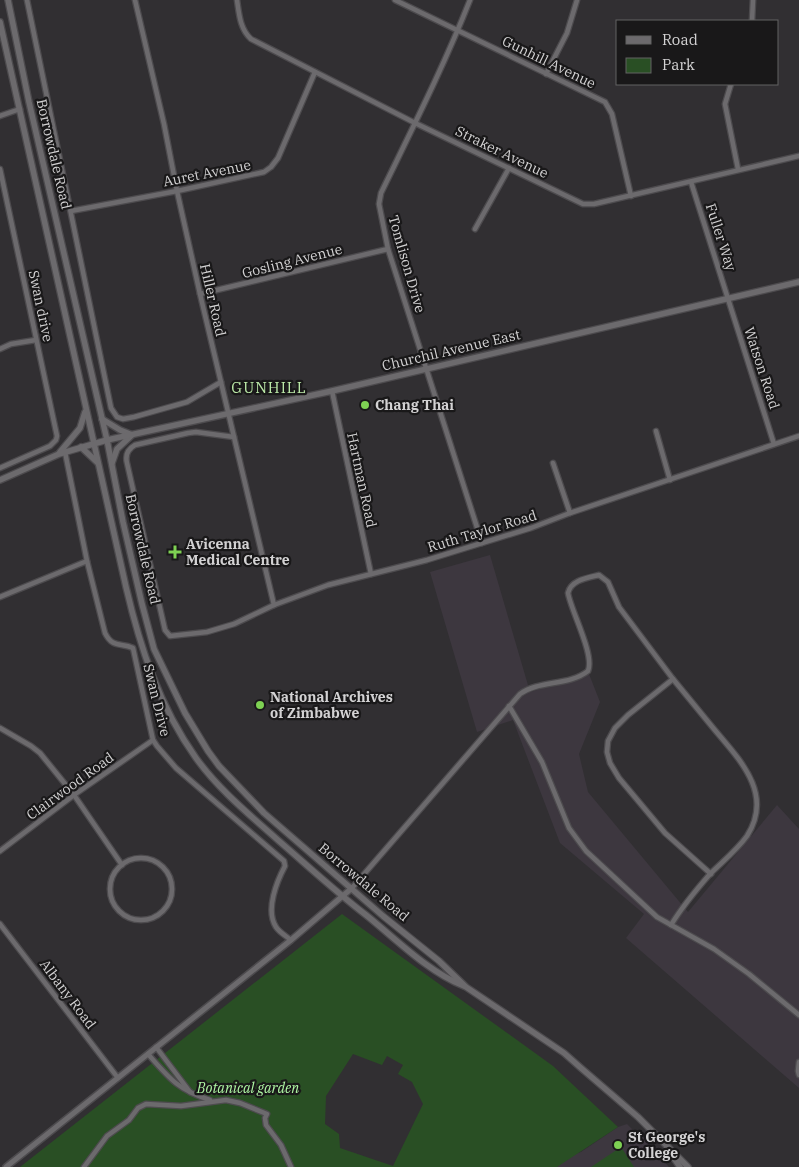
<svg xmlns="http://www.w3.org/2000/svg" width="799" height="1167" font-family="'IBM Plex Serif',serif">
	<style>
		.built { fill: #3d373f }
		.green { fill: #294f24; fill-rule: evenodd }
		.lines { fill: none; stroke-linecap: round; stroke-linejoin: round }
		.minor-casing { stroke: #4d4b4e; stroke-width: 7 }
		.tertiary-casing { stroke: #4d4b4e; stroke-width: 8 }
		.secondary-casing { stroke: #4d4b4e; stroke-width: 8 }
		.minor { stroke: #6c6a6d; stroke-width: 4.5 }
		.tertiary { stroke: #6c6a6d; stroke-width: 5 }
		.secondary { stroke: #6c6a6d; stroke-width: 5.5 }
		.poi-dot { fill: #7ed153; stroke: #191819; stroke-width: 2 }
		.labels { text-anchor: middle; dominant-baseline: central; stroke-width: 4.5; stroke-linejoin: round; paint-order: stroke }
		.street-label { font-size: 14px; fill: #d3d2d3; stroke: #191819 }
		.poi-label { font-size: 14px; font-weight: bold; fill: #d3d2d3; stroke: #191819; text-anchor: start }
		.park-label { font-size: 14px; font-style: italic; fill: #aff7a4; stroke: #191819 }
		.neighbourhood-label { font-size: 15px; letter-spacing: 1px; fill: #bdeba9; stroke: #191819 }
	</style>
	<rect width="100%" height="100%" fill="#312f32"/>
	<g class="built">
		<path d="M490 555 530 692 589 674 600 702 579 754 588 792 688 912 777 805 799 829V1088L626 938 644 914 560 843 513 720 477 732 430 572Z"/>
		<path d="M627 1124 634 1131 637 1130 669 1167H540L581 1152 618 1127Z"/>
	</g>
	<g class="green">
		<path d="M342 914 553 1066 618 1127 557 1167H20ZM353 1054 382 1065 387 1056 403 1065 398 1074 412 1082 423 1104 393 1166 340 1148 339 1134 325 1124 326 1096Z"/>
		<path d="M621 1147 634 1167H591Z"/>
	</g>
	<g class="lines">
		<g class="minor-casing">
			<g id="minor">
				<path d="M27 0 111 408 117 417 123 419 134 417 187 402 221 382"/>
				<path d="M135 0 164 124 177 191 200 294 274 605"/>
				<path d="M237 0C239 14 240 29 251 39L415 123 583 204H594L799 156"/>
				<path d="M395 0 605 102 612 114 631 196"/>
				<path d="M470 0C444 66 412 129 381 193L379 204 388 249 482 543"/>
				<path d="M752 21 753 0"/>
				<path d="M546 74 567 33 577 0"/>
				<path d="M731 84 725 104 738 169"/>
				<path d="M0 116 20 109"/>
				<path d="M0 169 57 436 56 440 50 446 0 468"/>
				<path d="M691 182 774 444"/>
				<path d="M71 211 177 191 264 172 271 167 278 158 315 72"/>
				<path d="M475 229 509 168"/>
				<path d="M200 294 388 249"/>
				<path d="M0 349 11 344 36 340"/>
				<path d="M332 391 371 574"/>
				<path d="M656 431 670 480"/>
				<path d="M234 437 196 432 188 433 135 445C128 449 125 455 127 463L165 630 170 636 207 632 234 624 274 605 328 585 427 560 531 528 570 513 799 436"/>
				<path d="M65 452 87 561 105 633C113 649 121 642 133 648L153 740 157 746 176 768 284 861 285 866C277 881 265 910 276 927 279 932 286 936 291 940"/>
				<path d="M553 463 570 513"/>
				<path d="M0 597 87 561"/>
				<path d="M509 706 542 762 569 828 586 851 657 917 714 949 749 974 799 1015"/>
				<path d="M0 728 31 746 40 753 74 795 122 865"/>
				<path d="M0 851 74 795 153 740"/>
				<circle cx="141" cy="889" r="31"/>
				<path d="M352 888 520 694C539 680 569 686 588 671 595 655 571 611 568 593 571 580 587 578 599 575L608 582 619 607 673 679 628 715 615 728 608 741 607 752 610 763 619 778 665 833 711 874"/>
				<path d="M0 924 118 1078"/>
				<path d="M671 925C682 907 696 890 710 874 722 862 737 850 747 836 774 794 740 760 714 729 701 713 687 696 673 679"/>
				<path d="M156 1047 190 1092"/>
				<path d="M148 1054C169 1078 178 1090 210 1100"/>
				<path d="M799 1062 798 1071 799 1075"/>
				<path d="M84 1167 107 1136 129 1120 138 1108 146 1104 181 1106 226 1100 240 1103 267 1114 265 1118 266 1125 281 1145 291 1167"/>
			</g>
		</g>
		<g class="tertiary-casing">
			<path id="tertiary" d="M6 1167 291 940 352 888"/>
		</g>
		<g class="secondary-casing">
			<g id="secondary">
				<path d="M8 0 29 102 107 440 123 522 142 604 154 649 185 713 208 751 219 766 264 813 383 916 439 961 466 987 564 1053 581 1068 638 1117 688 1167"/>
				<path d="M0 22 126 587C140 647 159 706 196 758 219 790 250 815 279 841 308 866 336 892 366 915 396 939 428 972 464 986"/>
				<path d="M102 419 120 430 130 434"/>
				<path d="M81 447 98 463"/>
				<path d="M60 452 80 428 85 412"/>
				<path d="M112 463 117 449 132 435"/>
				<path d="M0 480 59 454 107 440 332 391 799 282"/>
				<path d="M667 1148 680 1167"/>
			</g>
		</g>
		<use href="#minor" class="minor"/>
		<use href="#tertiary" class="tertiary"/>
		<use href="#secondary" class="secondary"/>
	</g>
	<g class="poi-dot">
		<circle cx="365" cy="405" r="5"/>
		<path d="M172.5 544.5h5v5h5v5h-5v5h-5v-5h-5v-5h5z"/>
		<circle cx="260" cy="705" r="5"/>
		<circle cx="618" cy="1145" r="5"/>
	</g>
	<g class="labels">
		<g class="street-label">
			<text transform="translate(549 62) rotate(26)">Gunhill Avenue</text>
			<text transform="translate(502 152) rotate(26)">Straker Avenue</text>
			<text transform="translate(54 154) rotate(77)">Borrowdale Road</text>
			<text transform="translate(207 173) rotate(-11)">Auret Avenue</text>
			<text transform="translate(721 237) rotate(72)">Fuller Way</text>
			<text transform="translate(292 261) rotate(-14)">Gosling Avenue</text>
			<text transform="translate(407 264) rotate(74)">Tomlison Drive</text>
			<text transform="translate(213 300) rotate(77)">Hiller Road</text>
			<text transform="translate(41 306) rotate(78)">Swan drive</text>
			<text transform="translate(451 350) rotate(-13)">Churchil Avenue East</text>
			<text transform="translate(762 368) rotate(72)">Watson Road</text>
			<text transform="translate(362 480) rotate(78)">Hartman Road</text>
			<text transform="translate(482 531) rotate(-17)">Ruth Taylor Road</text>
			<text transform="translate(143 549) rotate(77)">Borrowdale Road</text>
			<text transform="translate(157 700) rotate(76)">Swan Drive</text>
			<text transform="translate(70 786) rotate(-36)">Clairwood Road</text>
			<text transform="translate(364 882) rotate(40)">Borrowdale Road</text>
			<text transform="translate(68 994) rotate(53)">Albany Road</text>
		</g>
		<g class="poi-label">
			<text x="375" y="405">Chang Thai</text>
			<text x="186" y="544">Avicenna<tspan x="186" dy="16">Medical Centre</tspan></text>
			<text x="270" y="697">National Archives<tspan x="270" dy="16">of Zimbabwe</tspan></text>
			<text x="628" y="1137">St George's<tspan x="628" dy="16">College</tspan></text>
		</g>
		<g class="park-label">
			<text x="248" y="1088">Botanical garden</text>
		</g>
		<g class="neighbourhood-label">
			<text x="269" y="387">GUNHILL</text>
		</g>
	</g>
	<rect x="616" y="20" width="162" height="65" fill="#191819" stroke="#636263"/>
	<rect x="626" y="36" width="25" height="8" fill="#6c6a6d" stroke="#636263"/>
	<text x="662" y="45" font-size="15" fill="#d3d2d3">Road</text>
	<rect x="626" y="58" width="25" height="15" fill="#294f24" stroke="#636263"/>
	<text x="662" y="70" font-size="15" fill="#d3d2d3">Park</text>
</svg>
